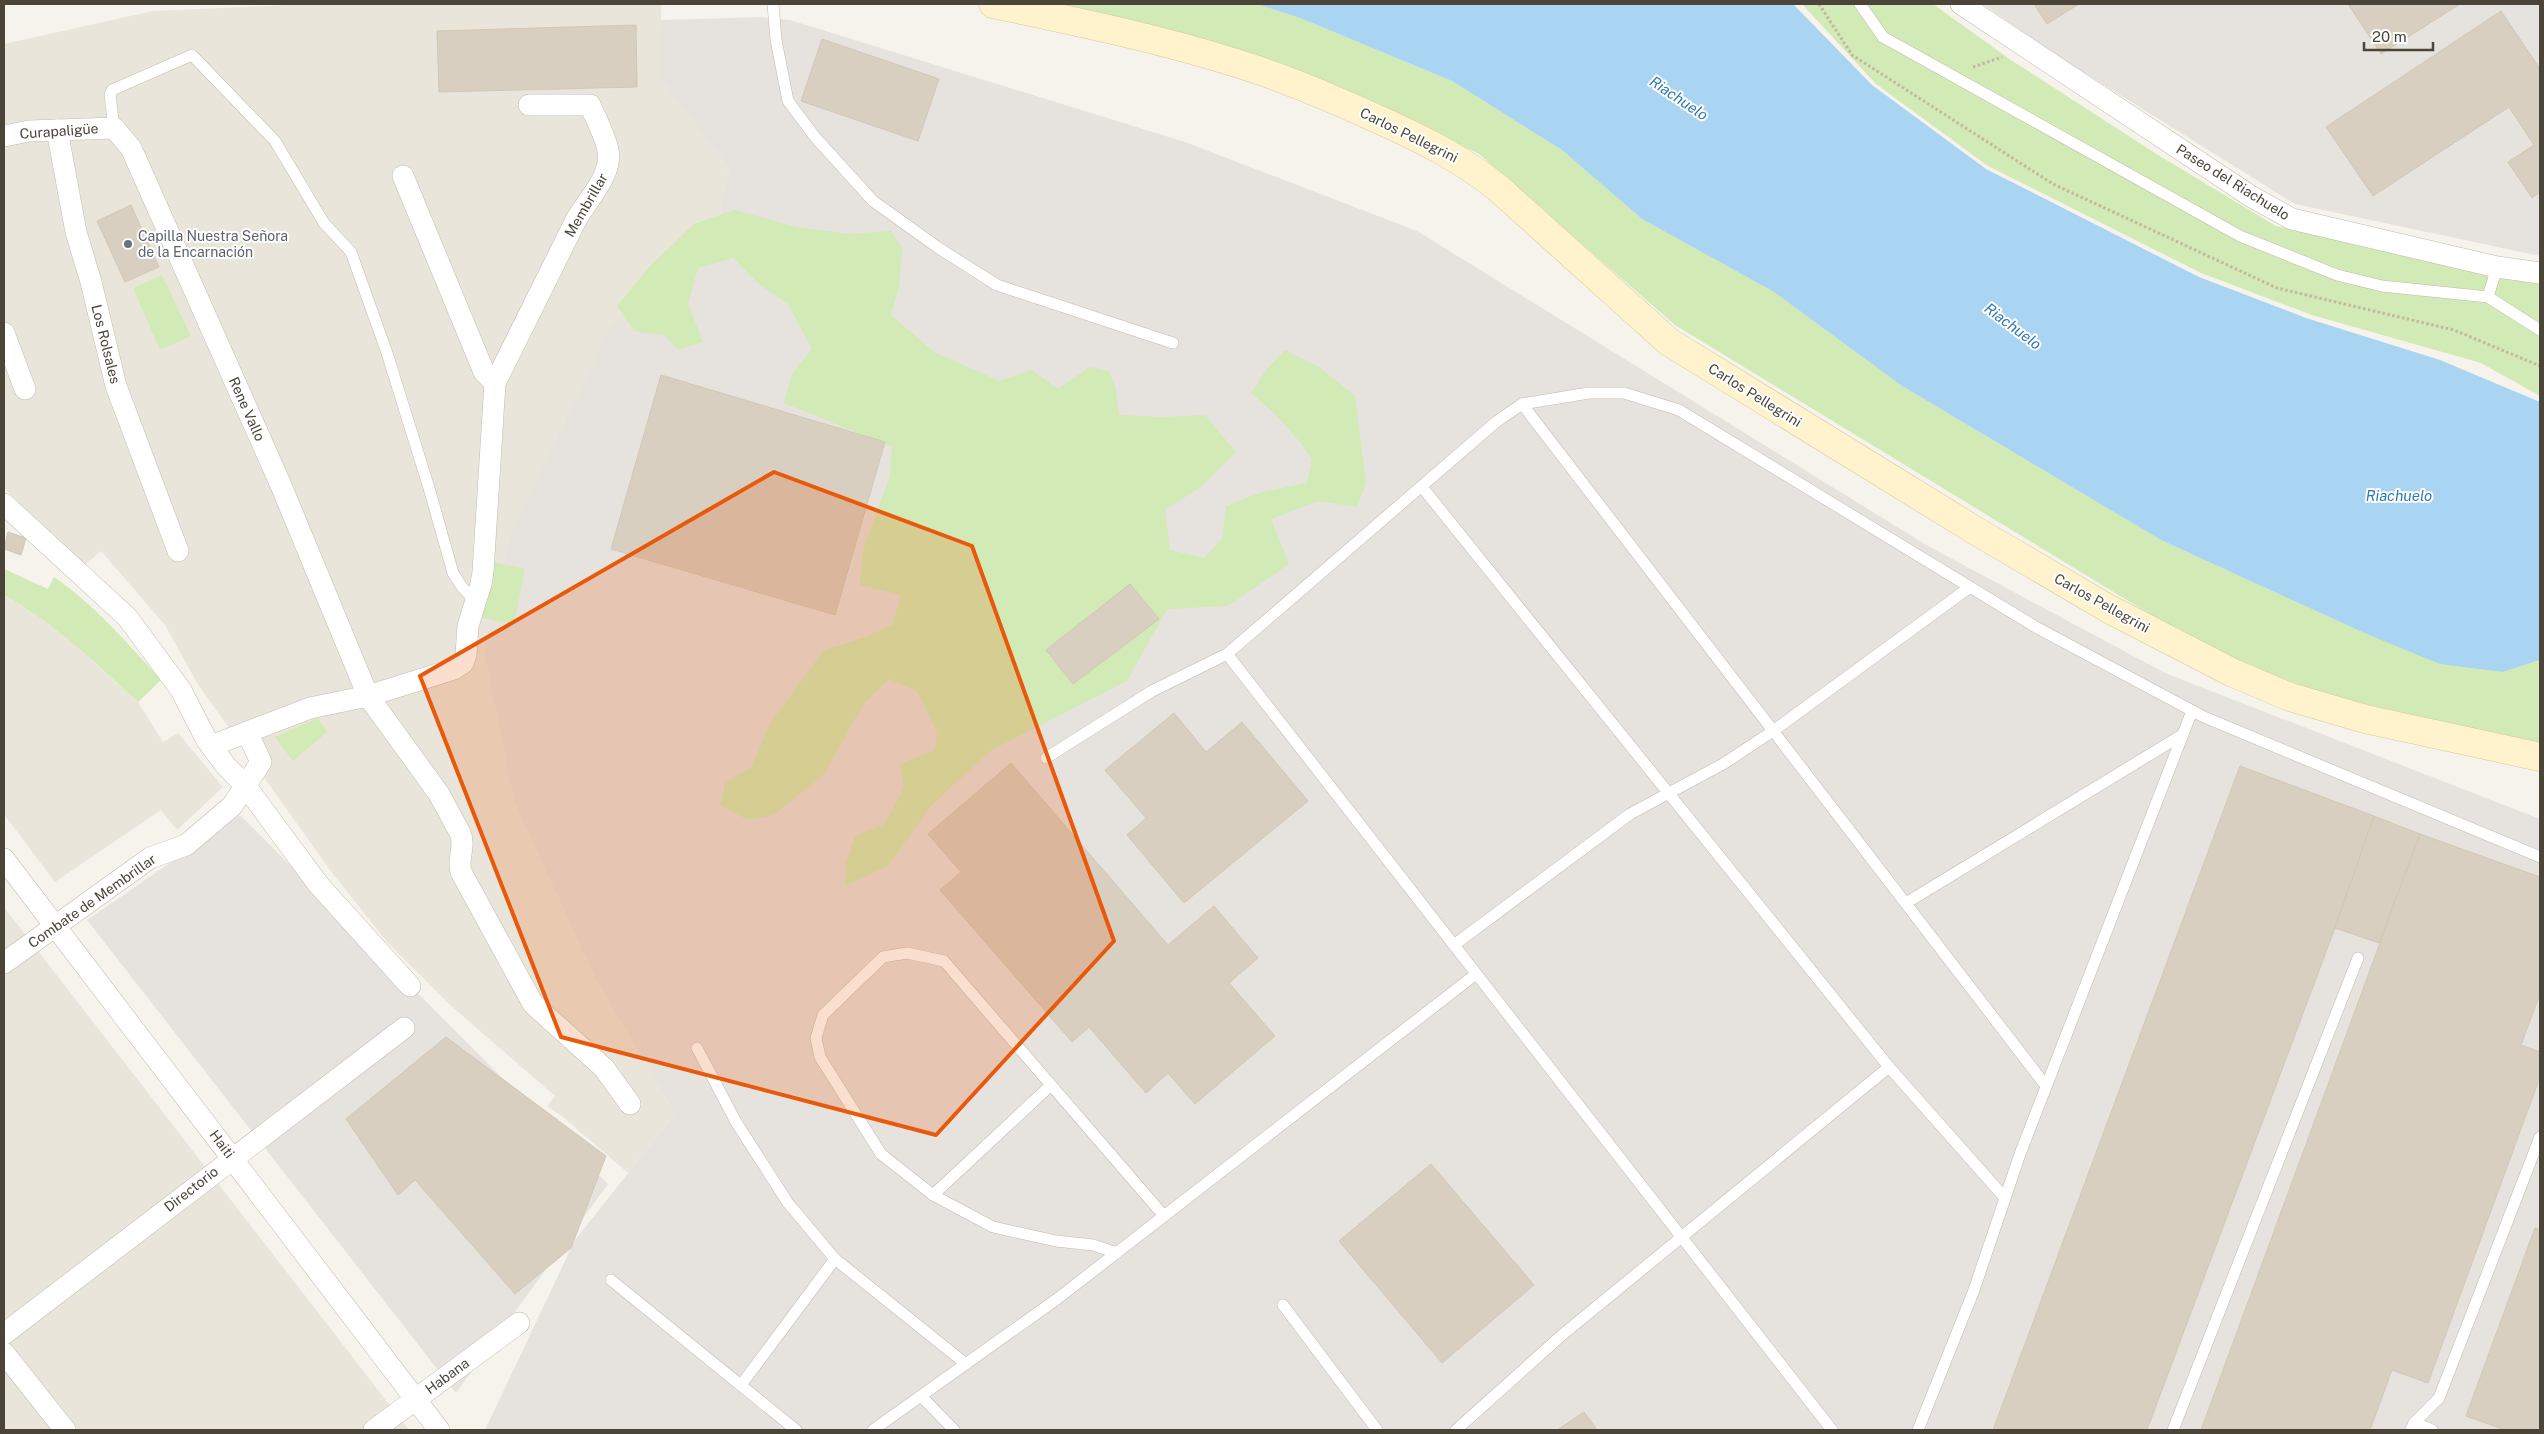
<svg xmlns="http://www.w3.org/2000/svg" width="2544" height="1434" font-family="'Public Sans',sans-serif">
	<style>
		.residential { fill: #eae5da }
		.industrial { fill: #e6e2dd }
		.green { fill: #d2eab5 }
		.water { fill: #a9d4f2 }
		.building { fill: #d8cfc1; stroke: #d3c7b4 }
		.lines { fill: none; stroke-linecap: round; stroke-linejoin: round }
		.lane-casing { stroke: #c2bbae; stroke-width: 12 }
		.street-casing { stroke: #c2bbae; stroke-width: 22 }
		.secondary-casing { stroke: #d6c79b; stroke-width: 29 }
		.path { stroke: #c4b79f; stroke-width: 3; stroke-dasharray: 2.5 2.5; stroke-linecap: butt }
		.lane { stroke: #fff; stroke-width: 11 }
		.street { stroke: #fff; stroke-width: 21 }
		.secondary { stroke: #fff3cd; stroke-width: 28 }
		.marked { fill: #e8590c; fill-opacity: 0.2; stroke: #e8590c; stroke-width: 4; stroke-linejoin: round }
		.worship-dot { fill: #6b7280; stroke: #fff; stroke-width: 2 }
		.labels { text-anchor: middle; dominant-baseline: central; stroke-width: 4; stroke-linejoin: round; paint-order: stroke }
		.street-label { font-size: 14px; fill: #4b4439; stroke: #fff }
		.worship-label { font-size: 14px; fill: #5b616d; stroke: #fff; text-anchor: start }
		.water-label { font-size: 15px; font-style: italic; fill: #2e7ab2; stroke: #fff }
	</style>
	<rect width="100%" height="100%" fill="#f6f3ec"/>
	<g class="residential">
		<path d="M313 4H661V77L729 168 716 234 484 652 514 802 597 982 675 1114 628 1173 563 1117 547 1106 555 1096 449 1004 387 942 330 870 197 683 165 625 101 551 85 565 4 488V44L153 11Z"/>
		<path d="M5 596 32 611 68 639 138 702 163 742 178 733 223 787 177 830 161 810 55 882 4 814Z"/>
		<path d="M4 907 409 1430H4Z"/>
	</g>
	<g class="industrial">
		<path d="M1983 4H2540V256L2295 204 2053 53Z"/>
		<path d="M760 17 790 20 1185 142 1417 231 1928 546 2165 673 2540 819V1430H485L575 1240 675 1114 597 982 514 802 484 652 510 538 609 330 673 251 716 234 729 168 660 77 661 20Z"/>
		<path d="M240 815 608 1184 456 1393 87 920Z"/>
	</g>
	<g class="green">
		<path d="M1051 4H1257L1300 18 1452 81 1562 150 1642 219 1774 292 1902 386 2161 540 2362 632 2503 672 2540 660V747L2329 695 2217 655 1675 325 1479 154 1306 74Z"/>
		<path d="M1802 4H1933L2011 60 2158 155 2276 226 2476 273 2540 284V396L2481 363 2312 315 2201 273 1988 166 1876 84Z"/>
		<path d="M734 210 797 227 849 234 891 231 902 248 899 287 891 315 934 352 999 381 1032 370 1058 389 1090 367 1109 371 1116 389 1119 415 1162 417 1205 415 1236 452 1202 486 1165 510 1170 550 1204 558 1222 539 1226 506 1262 492 1307 483 1312 459C1295 433 1275 413 1251 393L1266 370 1285 350 1319 367 1355 396 1366 483 1357 507 1319 501 1271 519 1289 564 1228 606 1167 609 1127 681 990 751 931 806 888 866 845 886 846 863 855 836 885 824 904 787 900 764 935 750 937 732 917 691 889 679 863 705 824 774 774 815 748 820 720 805 725 783 751 767 771 722 824 650 863 638 893 624 901 595 860 585 863 550 890 476 892 447 784 403 792 374 812 349 788 304 759 284 733 258 698 268 688 304 703 342 678 350 664 335 634 331 617 306 650 266 694 224Z"/>
		<path d="M162 275 191 336 160 350 133 288Z"/>
		<path d="M493 562 525 569 514 624 481 618Z"/>
		<path d="M4 569 48 589 54 577C96 606 126 642 161 680L138 702C95 663 55 623 4 595Z"/>
		<path d="M318 718 327 732 293 761 275 737Z"/>
	</g>
	<path class="water" d="M1257 4H1793L1872 85 1986 169 2199 277 2306 318 2440 360 2540 402V660L2503 672 2440 664 2362 632 2161 540 1902 386 1774 292 1642 219 1562 150 1452 81 1300 18Z"/>
	<g class="building">
		<path d="M2034 4H2079L2047 24Z"/>
		<path d="M2348 4H2460L2381 54Z"/>
		<path d="M2501 11 2540 69V192L2532 198 2508 162 2534 145 2509 107 2373 196 2326 127Z"/>
		<path d="M636 25 637 87 439 92 437 31Z"/>
		<path d="M822 39 939 79 918 141 801 101Z"/>
		<path d="M131 205 159 267 125 282 97 221Z"/>
		<path d="M661 375 885 442 835 615 611 549Z"/>
		<path d="M8 532 26 538 21 555 4 549Z"/>
		<path d="M1130 584 1159 619 1073 684 1046 650Z"/>
		<path d="M1174 713 1206 752 1242 722 1308 801 1184 903 1127 835 1146 818 1105 770Z"/>
		<path d="M1011 763 1168 945 1214 906 1258 958 1229 983 1275 1036 1195 1104 1168 1073 1146 1093 1089 1027 1072 1042 940 890 961 872 928 834Z"/>
		<path d="M2240 766 2374 816 2335 928 2147 1430H1993Z"/>
		<path d="M2374 816 2420 834 2379 943 2335 928Z"/>
		<path d="M2420 834 2540 877V994L2521 1045 2540 1052V1077L2428 1383 2392 1370 2370 1430H2201Z"/>
		<path d="M446 1037 606 1156 571 1248 515 1294 415 1180 398 1195 346 1119Z"/>
		<path d="M1431 1164 1534 1285 1442 1363 1339 1241Z"/>
		<path d="M2535 1228 2540 1230V1430H2505L2466 1416Z"/>
		<path d="M1584 1412 1597 1430H1557Z"/>
	</g>
	<g class="lines">
		<g class="lane-casing">
			<g id="lane">
				<path d="M773 4 776 40 788 101 815 137 873 201 940 249 997 285 1173 343"/>
				<path d="M1860 4 1883 37 2240 236 2337 275 2382 286 2488 297 2540 330"/>
				<path d="M114 128 110 95 112 90 192 55 275 141 324 223 351 252 387 353 429 488 453 573 462 587 476 602"/>
				<path d="M2488 297 2497 267"/>
				<path d="M1522 404 2046 1086"/>
				<path d="M1422 487 1889 1067 2005 1198"/>
				<path d="M1227 654 1832 1430"/>
				<path d="M1046 758 1152 691 1227 654 1496 422 1522 404 1589 393H1624L1679 410 2034 626 2204 717 2540 857"/>
				<path d="M1906 903 2182 735"/>
				<path d="M1454 945 1630 814 1723 764 1773 731 1970 587"/>
				<path d="M697 1048 736 1122 788 1203 835 1259 966 1364"/>
				<path d="M933 1195 1051 1085"/>
				<path d="M1117 1253 1093 1245 1056 1241 993 1227 933 1195 881 1154 820 1057 816 1038 823 1015 883 957 907 953 944 961 1164 1216"/>
				<path d="M611 1280 796 1430"/>
				<path d="M1283 1305 1377 1430"/>
				<path d="M741 1385 835 1259"/>
				<path d="M921 1396 954 1430"/>
				<path d="M2414 1423 2432 1430"/>
				<path d="M873 1430 1057 1299 1476 974"/>
				<path d="M1456 1430 1562 1335 1889 1067"/>
				<path d="M1918 1430 1974 1290 2020 1154 2192 711"/>
				<path d="M2173 1430 2358 958"/>
				<path d="M2411 1430 2414 1423 2439 1398 2540 1137"/>
			</g>
		</g>
		<g class="street-casing">
			<g id="street">
				<path d="M1961 4 2252 197 2292 219 2497 267 2540 273"/>
				<path d="M57 130 76 232 91 282 116 386 178 551"/>
				<path d="M4 136 29 131 114 128 131 148 280 483 368 696 439 794 460 833C466 846 457 858 461 872L533 1004 604 1068 630 1104"/>
				<path d="M403 176 484 372 495 383"/>
				<path d="M4 333 25 389"/>
				<path d="M4 504 127 617 181 690 206 739 226 766 245 785 318 884 410 986"/>
				<path d="M211 746 310 708 368 696 454 669 463 663 466 655 468 626 481 584 483 572 495 383 576 220C588 199 613 174 608 150 605 135 596 119 590 105H529"/>
				<path d="M4 859 439 1430"/>
				<path d="M4 963 150 858 186 845 232 806 261 762 247 732"/>
				<path d="M4 1334 404 1028"/>
				<path d="M4 1353 65 1430"/>
				<path d="M374 1430 519 1323"/>
			</g>
		</g>
		<g class="secondary-casing">
			<path id="secondary" d="M993 4C1074 21 1156 38 1236 63 1282 77 1329 97 1373 117 1418 137 1459 157 1498 188L1669 342 1976 531 2109 609 2233 673 2290 697 2365 719 2540 757"/>
		</g>
		<g class="path">
			<path d="M1819 4 1852 55 2053 184 2277 288 2454 330 2540 366"/>
			<path d="M1973 67 2002 57"/>
		</g>
		<use href="#lane" class="lane"/>
		<use href="#street" class="street"/>
		<use href="#secondary" class="secondary"/>
	</g>
	<path class="marked" d="M774 472 972 546 1114 941 936 1135 561 1037 420 676Z"/>
	<circle class="worship-dot" cx="128" cy="244" r="5"/>
	<g class="labels">
		<g class="street-label">
			<text transform="translate(59 131) rotate(-4)">Curapaligüe</text>
			<text transform="translate(1409 135) rotate(26)">Carlos Pellegrini</text>
			<text transform="translate(2233 182) rotate(32)">Paseo del Riachuelo</text>
			<text transform="translate(586 205) rotate(-60)">Membrillar</text>
			<text transform="translate(106 344) rotate(76)">Los Rolsales</text>
			<text transform="translate(1755 395) rotate(32)">Carlos Pellegrini</text>
			<text transform="translate(247 409) rotate(66)">Rene Vallo</text>
			<text transform="translate(2102 603) rotate(29)">Carlos Pellegrini</text>
			<text transform="translate(92 901) rotate(-35)">Combate de Membrillar</text>
			<text transform="translate(222 1144) rotate(53)">Haiti</text>
			<text transform="translate(191 1189) rotate(-38)">Directorio</text>
			<text transform="translate(447 1376) rotate(-36)">Habana</text>
		</g>
		<g class="worship-label">
			<text x="138" y="236">Capilla Nuestra Señora<tspan x="138" dy="16">de la Encarnación</tspan></text>
		</g>
		<g class="water-label">
			<text transform="translate(1679 98) rotate(34)">Riachuelo</text>
			<text transform="translate(2013 326) rotate(37)">Riachuelo</text>
			<text x="2399" y="495">Riachuelo</text>
		</g>
	</g>
	<rect width="2544" height="1434" fill="none" stroke="#4b4439" stroke-width="10"/>
	<path d="M2364 42v8h69v-8" fill="none" stroke="#4b4439" stroke-width="2.5"/>
	<text x="2372" y="42" font-size="15" fill="#4b4439" stroke="#ffffff" stroke-width="4" paint-order="stroke">20 m</text>
</svg>
